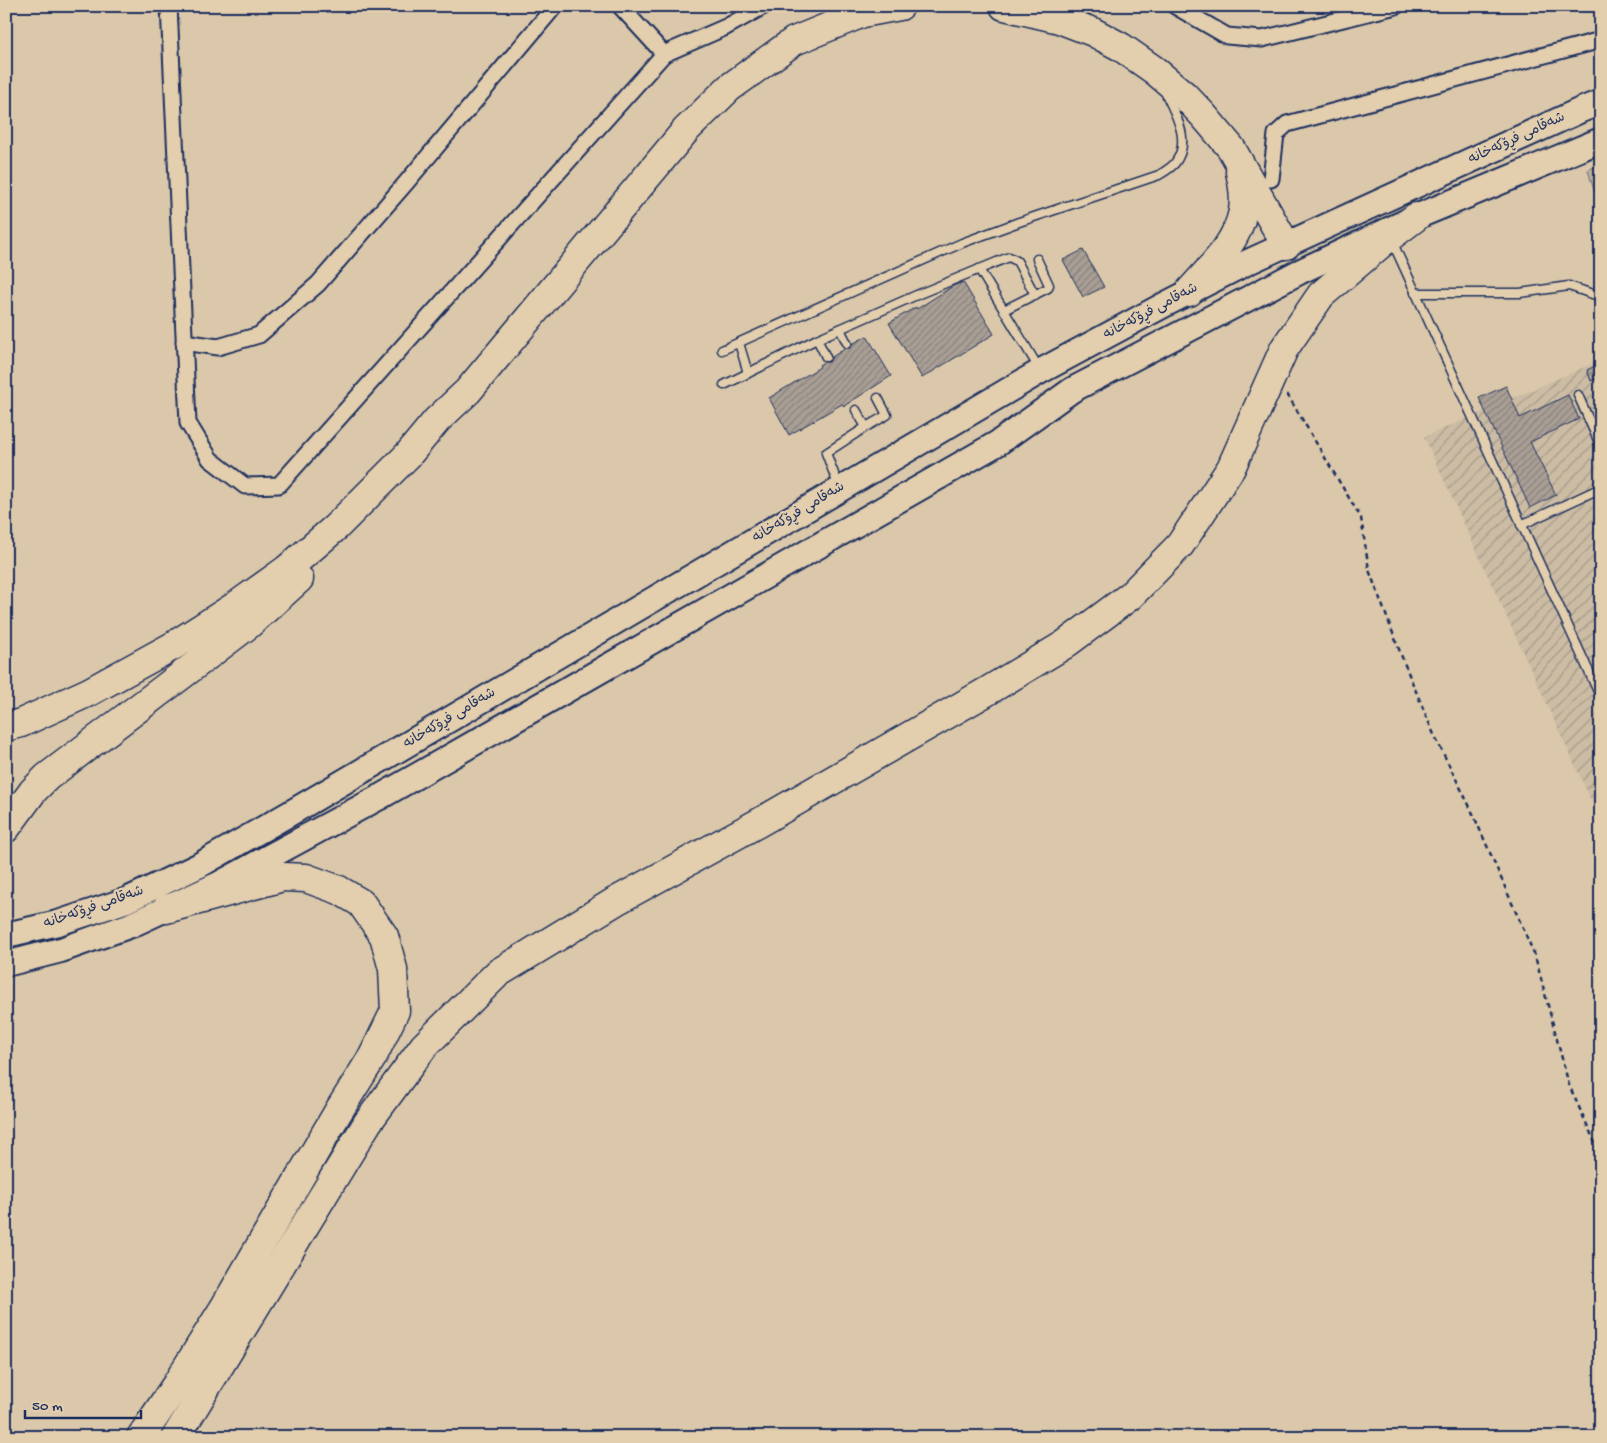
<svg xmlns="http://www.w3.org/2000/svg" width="1607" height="1443" font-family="'Gochi Hand','Playpen Sans Arabic',sans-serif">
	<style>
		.industrial { fill: url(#industrial-furrows) }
		.park { fill: #bbaf9d; stroke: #6b6f7e }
		.building { fill: url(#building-hatch); stroke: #1b2f5e }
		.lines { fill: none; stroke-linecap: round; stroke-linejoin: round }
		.service-casing { stroke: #1b2f5e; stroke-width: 11 }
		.minor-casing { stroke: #1b2f5e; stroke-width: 19 }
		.primary-casing { stroke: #1b2f5e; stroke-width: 28 }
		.motorway-casing { stroke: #1b2f5e; stroke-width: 31 }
		.path { stroke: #1b2f5e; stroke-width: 2.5; stroke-dasharray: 5 4; stroke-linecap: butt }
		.service { stroke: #e3cead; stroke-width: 8 }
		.minor { stroke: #e3cead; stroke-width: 15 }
		.primary { stroke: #e3cead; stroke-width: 24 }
		.motorway { stroke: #e3cead; stroke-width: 28 }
		.labels { text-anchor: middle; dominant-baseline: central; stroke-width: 4.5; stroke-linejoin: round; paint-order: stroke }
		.street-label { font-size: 14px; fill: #1b2f5e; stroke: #e3cead }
	</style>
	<defs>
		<pattern id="industrial-furrows" width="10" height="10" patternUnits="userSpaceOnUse" patternTransform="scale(1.25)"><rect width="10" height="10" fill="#ccbca4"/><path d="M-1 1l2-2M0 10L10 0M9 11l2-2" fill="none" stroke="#a59989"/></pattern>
		<pattern id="building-hatch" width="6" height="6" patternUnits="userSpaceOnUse" patternTransform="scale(1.25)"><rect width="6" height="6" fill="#a99f95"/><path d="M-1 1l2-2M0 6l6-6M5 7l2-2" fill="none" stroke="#89827d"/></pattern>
	</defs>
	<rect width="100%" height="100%" fill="#dbc8aa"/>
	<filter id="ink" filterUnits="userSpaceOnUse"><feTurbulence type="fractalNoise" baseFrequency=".02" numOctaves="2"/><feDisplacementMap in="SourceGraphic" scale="10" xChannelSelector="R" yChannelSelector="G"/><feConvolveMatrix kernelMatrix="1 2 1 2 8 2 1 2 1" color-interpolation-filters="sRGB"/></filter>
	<g filter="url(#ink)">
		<path class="industrial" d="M1601 360V822L1424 437Z"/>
		<path class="park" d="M1601 164V192L1595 194 1588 170Z"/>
		<g class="building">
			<path d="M1083 250 1104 287 1083 297 1063 260Z"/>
			<path d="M963 282 994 334 922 378 889 323 916 307 917 309 953 286Z"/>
			<path d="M867 336 891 376 844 406 842 404 789 435 769 398 820 367 819 365 824 362H829L832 357 846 348H850L852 344Z"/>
			<path d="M1597 365 1601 377 1591 381 1587 370Z"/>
			<path d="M1506 386 1520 418 1568 395 1579 419 1530 442 1556 495 1530 508 1479 398Z"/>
		</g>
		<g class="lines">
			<g class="service-casing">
				<g id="service">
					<path d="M1392 241 1601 698"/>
					<path d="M979 269 1040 370"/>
					<path d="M1415 293H1520L1569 286 1601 297"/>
					<path d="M1004 310 1048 288 1049 285 1037 259"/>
					<path d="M840 329 847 343"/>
					<path d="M817 339 826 357"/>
					<path d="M739 343 748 373"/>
					<path d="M722 350 962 243 1019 222 1159 175C1164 172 1171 168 1175 163 1192 141 1175 113 1165 92"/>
					<path d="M724 385 817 339 919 294 1009 257 1017 261 1035 295"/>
					<path d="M1578 395 1601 447"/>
					<path d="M856 410 866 427"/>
					<path d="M839 487 826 453 866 427 887 415 878 398"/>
					<path d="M1521 525 1601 488"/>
				</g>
			</g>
			<g class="minor-casing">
				<g id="minor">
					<path d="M169 6 188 423 210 459 245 486 279 485 664 54 726 27 764 6"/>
					<path d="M620 6 664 54"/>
					<path d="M1175 6 1227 36 1262 39 1396 6"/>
					<path d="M1271 179 1276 134 1287 124 1601 40"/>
					<path d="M184 342 218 347 259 335 318 284 405 184 555 6"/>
				</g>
			</g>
			<g class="primary-casing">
				<g id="primary">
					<path d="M6 935 58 923 127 900 198 866 294 811 1041 371 1162 306 1248 262 1581 110 1601 102"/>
					<path d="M6 964 61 950 131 925 217 885 378 798 998 443 1072 390 1299 272 1416 217 1601 140"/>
				</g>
			</g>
			<g class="motorway-casing">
				<g id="motorway">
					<path d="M1004 6 1059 19 1093 32 1121 47 1154 70 1184 95 1204 116 1231 148 1286 245"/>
					<path d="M1189 292C1210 268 1237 244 1243 211 1245 198 1243 184 1240 172"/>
					<path d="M6 727 21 723 89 692 173 646 237 605 286 570 336 527 408 455 437 420 468 391 686 130 729 88 794 41 863 13 900 6"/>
					<path d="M6 828 33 791 47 777 248 625 299 579"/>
					<path d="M141 1437 176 1385 224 1308 338 1112 373 1056 395 1011 393 969 384 936 361 903 339 890 306 878 283 877 166 909"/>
					<path d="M176 1437 368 1122 424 1046 498 973 616 901 760 822 986 692 1064 645 1130 596 1180 545 1231 468 1284 349 1321 295 1383 242 1416 217"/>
				</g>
			</g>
			<path class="path" d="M1287 394 1361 518 1369 570 1405 665 1435 737 1470 807 1535 956 1569 1085 1601 1156"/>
			<use href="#service" class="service"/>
			<use href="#minor" class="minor"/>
			<use href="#primary" class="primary"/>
			<use href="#motorway" class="motorway"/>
		</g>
	</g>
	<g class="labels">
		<g class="street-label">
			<text transform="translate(1517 139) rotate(-25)">شەقامی فڕۆکەخانە</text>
			<text transform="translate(1151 312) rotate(-28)">شەقامی فڕۆکەخانە</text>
			<text transform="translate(799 513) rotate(-31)">شەقامی فڕۆکەخانە</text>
			<text transform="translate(450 719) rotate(-31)">شەقامی فڕۆکەخانە</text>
			<text transform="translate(94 908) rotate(-19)">شەقامی فڕۆکەخانە</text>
		</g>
	</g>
	<rect width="1607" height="1443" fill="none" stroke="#e3cead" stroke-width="25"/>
	<rect x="12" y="12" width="1582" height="1418" fill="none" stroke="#1b2f5e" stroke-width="2" filter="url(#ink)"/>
	<path d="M25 1410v8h116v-8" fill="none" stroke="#1b2f5e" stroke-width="2.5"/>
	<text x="32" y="1410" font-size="15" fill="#1b2f5e" stroke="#e3cead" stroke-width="4" paint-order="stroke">50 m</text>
</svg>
